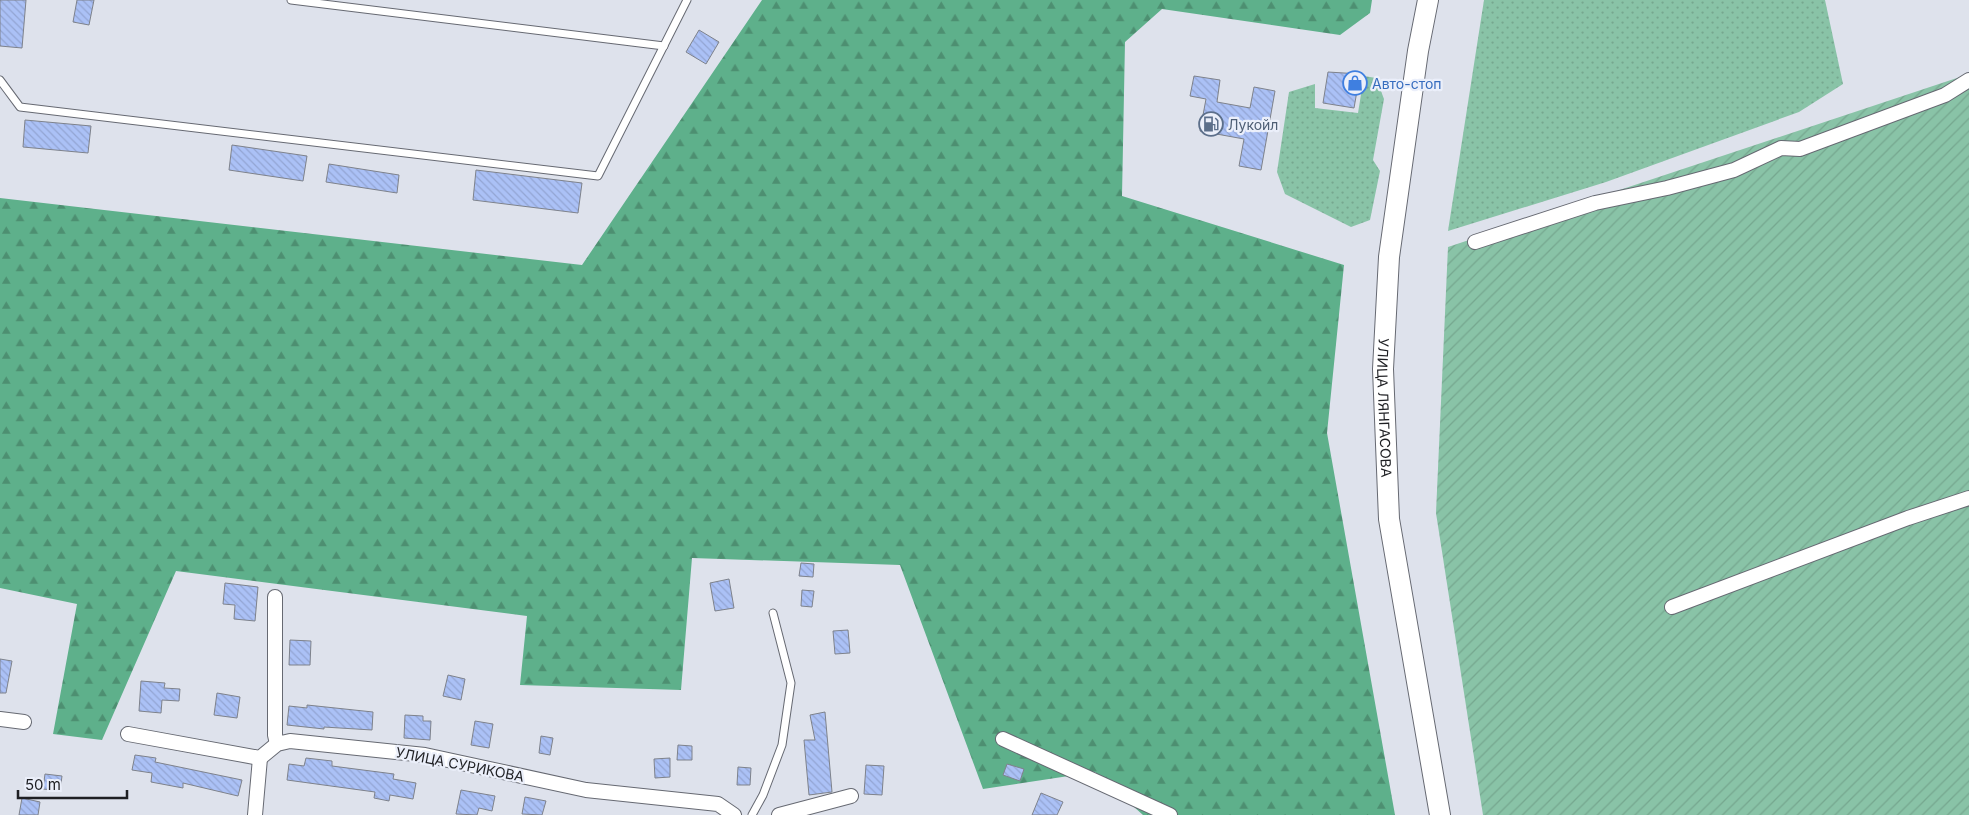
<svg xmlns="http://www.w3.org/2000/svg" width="1969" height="815" font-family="Inter,sans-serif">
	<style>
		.grass { fill: url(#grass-dots) }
		.forest { fill: url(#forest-firs) }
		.garden { fill: url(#garden-furrows) }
		.building { fill: url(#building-back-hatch); stroke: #7e828b }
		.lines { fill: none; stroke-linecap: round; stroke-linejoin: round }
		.lane-casing { stroke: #666972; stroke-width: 9 }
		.street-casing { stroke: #666972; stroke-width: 16 }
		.secondary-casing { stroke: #666972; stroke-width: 22 }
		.lane { stroke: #fff; stroke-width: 7 }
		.street { stroke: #fff; stroke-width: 14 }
		.secondary { stroke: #fff; stroke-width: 20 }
		.labels { text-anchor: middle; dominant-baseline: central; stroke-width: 4.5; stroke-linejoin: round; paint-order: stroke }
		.shop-label { font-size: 14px; fill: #366cbe; stroke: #ebeffa; text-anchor: start }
		.service-label { font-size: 14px; fill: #4e5e75; stroke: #ebeffa; text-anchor: start }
		.street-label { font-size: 14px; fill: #1e1f23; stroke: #ebeffa }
	</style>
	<defs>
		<pattern id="grass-dots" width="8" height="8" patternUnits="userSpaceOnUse" patternTransform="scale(1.25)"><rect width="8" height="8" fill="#89c3a7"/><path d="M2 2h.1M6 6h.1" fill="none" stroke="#76a78f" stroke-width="1.8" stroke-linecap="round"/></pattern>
		<pattern id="forest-firs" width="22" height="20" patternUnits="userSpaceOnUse" patternTransform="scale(1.25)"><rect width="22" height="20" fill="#5eb08b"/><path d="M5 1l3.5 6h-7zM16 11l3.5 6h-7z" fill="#4d8f71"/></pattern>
		<pattern id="garden-furrows" width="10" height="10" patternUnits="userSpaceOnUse" patternTransform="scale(1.25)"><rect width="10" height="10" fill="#89c3a7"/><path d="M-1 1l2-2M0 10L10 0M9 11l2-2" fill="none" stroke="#76a78f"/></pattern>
		<pattern id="building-back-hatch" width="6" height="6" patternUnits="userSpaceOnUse" patternTransform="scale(1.25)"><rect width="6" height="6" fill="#abc1f6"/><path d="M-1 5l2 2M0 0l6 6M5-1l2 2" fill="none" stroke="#93a5d3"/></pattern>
	</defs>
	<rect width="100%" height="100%" fill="#dee2ec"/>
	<g class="grass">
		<path d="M1484 0H1825L1843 84 1799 112 1606 182 1448 231Z"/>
		<path d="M1364 76 1376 78 1384 99 1373 160 1380 171 1370 220 1351 227 1285 194 1277 172 1289 92 1315 84V108L1358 113Z"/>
	</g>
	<path class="forest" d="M762 0H1372L1370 13 1340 35 1162 9 1125 42 1122 196 1344 265 1327 433 1395 815H1143L1095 772 983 789 900 565 692 558 681 690 520 685 527 616 176 571 102 740 53 734 77 604 0 588V198L582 265Z"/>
	<path class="garden" d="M1969 74V815H1483L1436 513 1448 247Z"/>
	<g class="building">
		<path d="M0 0H26L22 48 0 46Z"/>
		<path d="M77 0H94L89 25 73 22Z"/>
		<path d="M699 30 719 42 706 64 686 52Z"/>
		<path d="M1328 72 1360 74 1354 108 1323 103Z"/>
		<path d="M1194 76 1220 80 1217 102 1250 108 1254 87 1275 91 1261 170 1239 166 1244 139 1200 131 1206 99 1190 96Z"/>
		<path d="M25 120 91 126 88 153 23 147Z"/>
		<path d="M232 145 307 156 303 181 229 170Z"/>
		<path d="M329 164 399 175 397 193 326 182Z"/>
		<path d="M476 170 582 183 578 213 473 200Z"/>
		<path d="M801 563 814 564 813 577 799 576Z"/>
		<path d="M729 579 734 608 715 611 710 583Z"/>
		<path d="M225 583 258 587 255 621 234 619 235 605 223 604Z"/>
		<path d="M802 590 814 591 812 607 801 606Z"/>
		<path d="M848 630 850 653 835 654 833 631Z"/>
		<path d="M290 640 311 641 310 665H289Z"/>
		<path d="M0 659 12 661 6 693H0Z"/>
		<path d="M448 675 465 679 461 700 443 696Z"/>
		<path d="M141 681 165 683 164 688 180 689 179 701 162 700 161 713 139 711Z"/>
		<path d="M217 693 240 697 237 718 214 715Z"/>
		<path d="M307 705 373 712 372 730 324 727V729L287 725 289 706 307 708Z"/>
		<path d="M825 712 832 792 809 795 804 740H815L810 715Z"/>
		<path d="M405 715 423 716V721H431L430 740 404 738Z"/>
		<path d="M475 721 493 724 489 748 471 745Z"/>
		<path d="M541 736 553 738 550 755 539 753Z"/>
		<path d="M678 745 692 746V760H677Z"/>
		<path d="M135 755 156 758 155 762 242 780 238 796 183 783V788L151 782 152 773 132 770Z"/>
		<path d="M306 758 332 761V766L394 774 393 779 416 783 413 799 390 795 389 801 374 798 375 792 287 780 289 764 304 766Z"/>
		<path d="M670 758V777L655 778 654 759Z"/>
		<path d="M1007 764 1024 769 1020 781 1003 775Z"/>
		<path d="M866 765 884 766 882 795 864 794Z"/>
		<path d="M738 767 751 768 750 785H737Z"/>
		<path d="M45 774 62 776 60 791 43 789Z"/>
		<path d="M461 790 495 796 492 811 479 808 477 815 456 814Z"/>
		<path d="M1041 793 1063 802 1057 815H1032Z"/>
		<path d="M525 797 546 801 542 815 522 814Z"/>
		<path d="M22 798 40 802 38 815H19Z"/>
	</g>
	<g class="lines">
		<g class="lane-casing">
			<g id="lane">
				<path d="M291 0 664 46"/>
				<path d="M0 80 20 107 598 176 687 0"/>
				<path d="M752 815 763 795 782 745 791 683 773 613"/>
			</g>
		</g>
		<g class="street-casing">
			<g id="street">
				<path d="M1475 242 1595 203 1667 188 1734 170 1781 148 1800 149 1945 95 1969 80"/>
				<path d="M275 597V735L277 744"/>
				<path d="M1672 607 1908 518 1969 498"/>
				<path d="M0 719 24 722"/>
				<path d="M128 734 260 758 277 744 290 741 425 755 586 790 718 804 734 815"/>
				<path d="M1003 739 1170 815"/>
				<path d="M255 815 260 758"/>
				<path d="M779 815 851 796"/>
			</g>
		</g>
		<g class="secondary-casing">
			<g id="secondary">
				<path id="s1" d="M1428 0 1418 51 1389 257 1383 369 1389 519 1440 815"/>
			</g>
		</g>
		<use href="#lane" class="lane"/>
		<use href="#street" class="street"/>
		<use href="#secondary" class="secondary"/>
	</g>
	<defs>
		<g id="shop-ring" transform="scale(1.25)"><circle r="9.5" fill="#ebeffa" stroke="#3f7fe0" stroke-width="1.5"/><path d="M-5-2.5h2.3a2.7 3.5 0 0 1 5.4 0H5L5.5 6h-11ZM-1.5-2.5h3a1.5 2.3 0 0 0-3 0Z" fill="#3f7fe0"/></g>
		<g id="fuel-ring" transform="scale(1.25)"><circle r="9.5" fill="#ebeffa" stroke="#5c6f8a" stroke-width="1.5"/><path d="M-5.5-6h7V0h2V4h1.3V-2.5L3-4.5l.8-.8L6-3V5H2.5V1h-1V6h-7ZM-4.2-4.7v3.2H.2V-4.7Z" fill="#5c6f8a"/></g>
	</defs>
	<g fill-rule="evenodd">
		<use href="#shop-ring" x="1355" y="83"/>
		<use href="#fuel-ring" x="1211" y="124"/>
	</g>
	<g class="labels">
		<g class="shop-label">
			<text x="1372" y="83">Авто-стоп</text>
		</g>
		<g class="service-label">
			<text x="1228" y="124">Лукойл</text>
		</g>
		<g class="street-label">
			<text stroke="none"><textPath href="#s1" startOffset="411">УЛИЦА ЛЯНГАСОВА</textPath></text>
			<text transform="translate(460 764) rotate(11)">УЛИЦА СУРИКОВА</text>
		</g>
	</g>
	<path d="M18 790v8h109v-8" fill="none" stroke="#1e1f23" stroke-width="2.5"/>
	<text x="25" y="790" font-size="15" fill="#1e1f23" stroke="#ebeffa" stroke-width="4" paint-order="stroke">50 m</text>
</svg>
